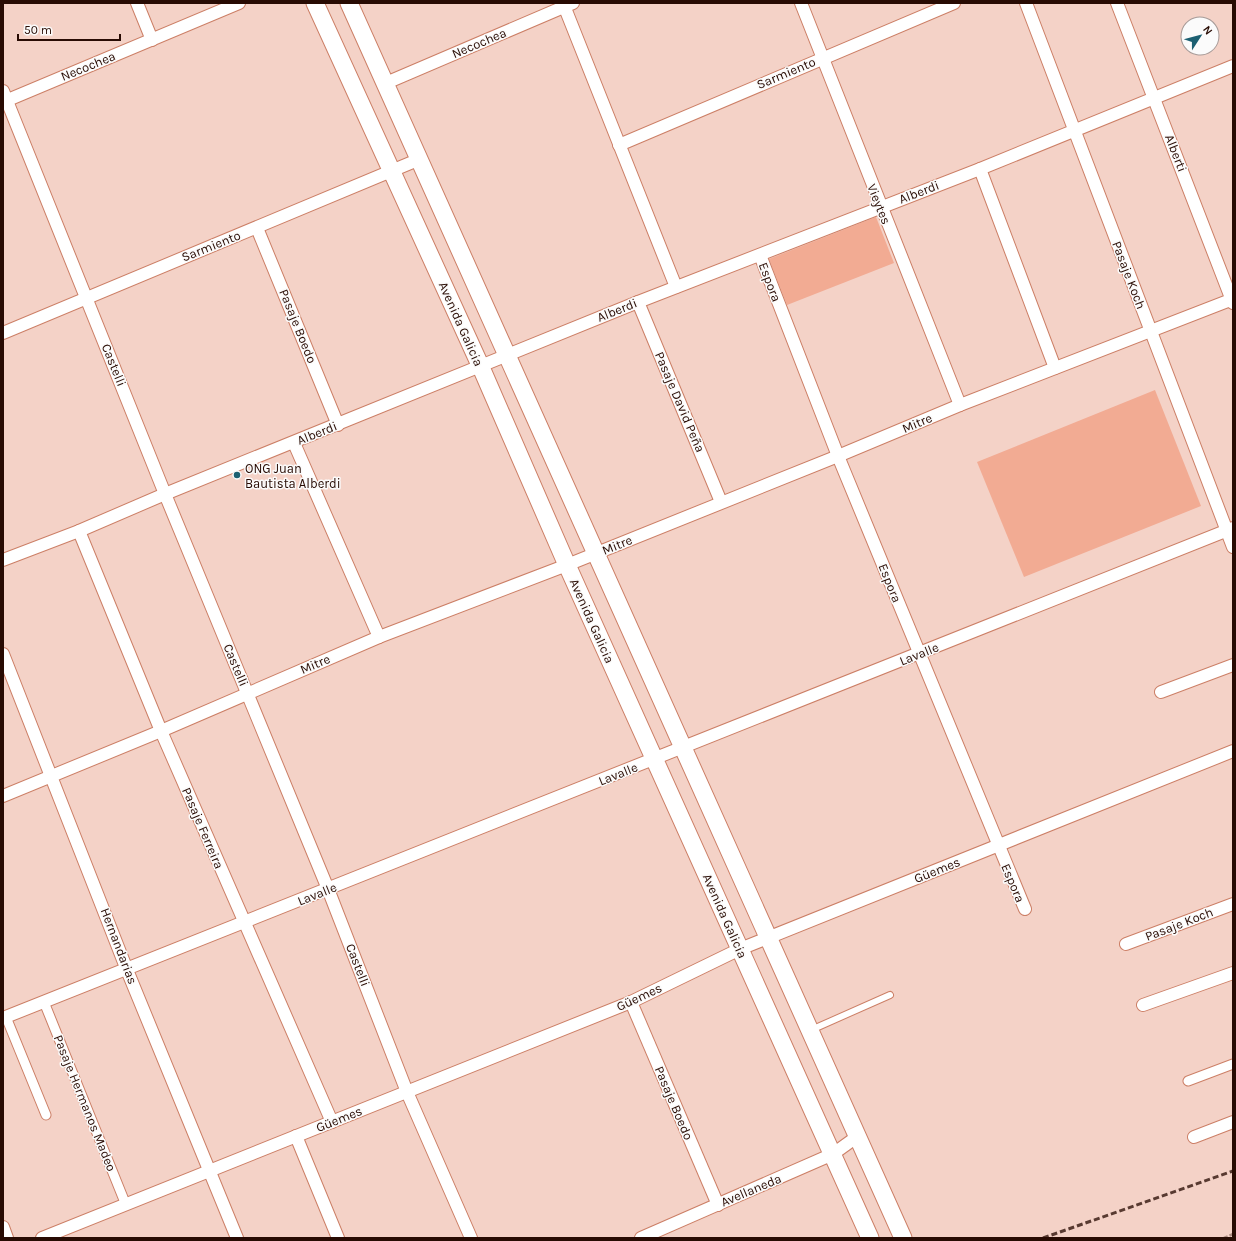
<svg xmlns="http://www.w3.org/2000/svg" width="1236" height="1241" font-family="Karla,sans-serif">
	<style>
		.green { fill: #f2ab93 }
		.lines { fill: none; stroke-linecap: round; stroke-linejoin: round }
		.service-casing { stroke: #cc7f66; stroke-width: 8 }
		.pedestrian-casing { stroke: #cc7f66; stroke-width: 11 }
		.minor-casing { stroke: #cc7f66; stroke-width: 14 }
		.secondary-casing { stroke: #cc7f66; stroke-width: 19 }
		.path { stroke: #ad8d83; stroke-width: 2.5; stroke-dasharray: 4 2; stroke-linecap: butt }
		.service { stroke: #fff; stroke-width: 6 }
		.pedestrian { stroke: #fff; stroke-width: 9 }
		.minor { stroke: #fff; stroke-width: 12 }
		.secondary { stroke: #fff; stroke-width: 17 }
		.rail { stroke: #583a31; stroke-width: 3; stroke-dasharray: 6 3; stroke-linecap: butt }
		.poi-dot { fill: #1c6072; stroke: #fbfbfb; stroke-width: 1.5 }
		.labels { text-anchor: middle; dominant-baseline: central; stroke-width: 3; stroke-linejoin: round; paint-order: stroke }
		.street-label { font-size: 13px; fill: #280b03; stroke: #fbfbfb }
		.poi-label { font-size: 13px; fill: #280b03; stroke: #fbfbfb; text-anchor: start }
	</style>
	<rect width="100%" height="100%" fill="#f4d2c7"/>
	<g class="green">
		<path d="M876 217 894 263 787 305 769 259Z"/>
		<path d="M1155 390 1201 506 1024 577 977 462Z"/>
	</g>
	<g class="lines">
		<g class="service-casing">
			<path id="service" d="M811 1030 890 995"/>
		</g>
		<g class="pedestrian-casing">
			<g id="pedestrian">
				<path d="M44 1002 126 1205"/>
				<path d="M6 1017 46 1115"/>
				<path d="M1188 1081 1233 1064"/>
			</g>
		</g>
		<g class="minor-casing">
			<g id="minor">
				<path d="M137 3 152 40"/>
				<path d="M563 3 676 287"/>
				<path d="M801 3 960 405"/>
				<path d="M1026 3 1233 547"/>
				<path d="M1117 3 1233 303"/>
				<path d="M386 83 573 3"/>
				<path d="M3 91 165 494 328 889 407 1092 471 1238"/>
				<path d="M3 102 239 3"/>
				<path d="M619 145 954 3"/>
				<path d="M980 169 1055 368"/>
				<path d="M257 228 338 425"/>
				<path d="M760 255 838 456 1025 909"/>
				<path d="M638 302 721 502"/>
				<path d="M3 333 420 159"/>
				<path d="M294 443 379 637"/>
				<path d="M79 531 161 731 332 1122"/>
				<path d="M3 560 79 531 165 494 638 302 980 169 1233 66"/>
				<path d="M3 654 127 970 237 1238"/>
				<path d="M1161 692 1233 665"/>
				<path d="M3 796 161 731 379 637 567 565 838 456 960 405 1233 299"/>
				<path d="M1126 944 1233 904"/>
				<path d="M631 1002 718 1205"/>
				<path d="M1143 1005 1233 973"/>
				<path d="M3 1018 1233 528"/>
				<path d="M296 1136 338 1238"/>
				<path d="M1194 1137 1233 1122"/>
				<path d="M3 1227 7 1238"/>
				<path d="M42 1238 631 1002 740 949 1233 751"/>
				<path d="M641 1238 833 1154 858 1136"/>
			</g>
		</g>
		<g class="secondary-casing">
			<g id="secondary">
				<path d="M315 3 480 365 567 565 870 1238"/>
				<path d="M349 3 903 1238"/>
			</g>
		</g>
		<path class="path" d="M1224 1238 1233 1234"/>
		<use href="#service" class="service"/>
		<use href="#pedestrian" class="pedestrian"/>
		<use href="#minor" class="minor"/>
		<use href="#secondary" class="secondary"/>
		<path class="rail" d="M1043 1238 1233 1171"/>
	</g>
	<circle class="poi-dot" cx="237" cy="475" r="4"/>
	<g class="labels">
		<g class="street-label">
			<text transform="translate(479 43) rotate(-23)">Necochea</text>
			<text transform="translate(88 66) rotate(-22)">Necochea</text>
			<text transform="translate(786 73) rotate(-23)">Sarmiento</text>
			<text transform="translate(1176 153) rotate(69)">Alberti</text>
			<text transform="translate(919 192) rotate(-21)">Alberdi</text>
			<text transform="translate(879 204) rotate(68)">Vieytes</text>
			<text transform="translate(211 246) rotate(-22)">Sarmiento</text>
			<text transform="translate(1129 275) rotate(69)">Pasaje Koch</text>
			<text transform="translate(770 282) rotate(69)">Espora</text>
			<text transform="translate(617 310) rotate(-22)">Alberdi</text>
			<text transform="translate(461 324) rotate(66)">Avenida Galicia</text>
			<text transform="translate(298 326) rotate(68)">Pasaje Boedo</text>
			<text transform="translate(114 365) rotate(68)">Castelli</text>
			<text transform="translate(680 402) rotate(67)">Pasaje David Peña</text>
			<text transform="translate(917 423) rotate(-23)">Mitre</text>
			<text transform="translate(317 433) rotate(-22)">Alberdi</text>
			<text transform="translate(617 545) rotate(-22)">Mitre</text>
			<text transform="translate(890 583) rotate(68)">Espora</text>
			<text transform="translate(592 621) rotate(66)">Avenida Galicia</text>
			<text transform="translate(919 654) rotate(-22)">Lavalle</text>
			<text transform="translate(315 664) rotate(-23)">Mitre</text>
			<text transform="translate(236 665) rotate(67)">Castelli</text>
			<text transform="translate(618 774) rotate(-22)">Lavalle</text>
			<text transform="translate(203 828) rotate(67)">Pasaje Ferreira</text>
			<text transform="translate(937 870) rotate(-22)">Güemes</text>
			<text transform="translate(1013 883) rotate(67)">Espora</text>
			<text transform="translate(317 894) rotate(-22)">Lavalle</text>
			<text transform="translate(725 916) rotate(66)">Avenida Galicia</text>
			<text transform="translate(1179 924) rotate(-21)">Pasaje Koch</text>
			<text transform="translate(119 946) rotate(69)">Hernandarias</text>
			<text transform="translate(358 965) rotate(69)">Castelli</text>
			<text transform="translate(639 997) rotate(-25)">Güemes</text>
			<text transform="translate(85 1103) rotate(68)">Pasaje Hermanos Madeo</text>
			<text transform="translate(674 1103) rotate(67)">Pasaje Boedo</text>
			<text transform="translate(339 1119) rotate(-22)">Güemes</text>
			<text transform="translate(751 1190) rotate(-23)">Avellaneda</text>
		</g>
		<g class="poi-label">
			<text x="245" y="468">ONG Juan<tspan x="245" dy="15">Bautista Alberdi</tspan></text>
		</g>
	</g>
	<rect width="1236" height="1241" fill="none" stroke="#280b03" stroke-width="8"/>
	<g transform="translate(1200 36) rotate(54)"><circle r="19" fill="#fbfbfb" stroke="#a79b98"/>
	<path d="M0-3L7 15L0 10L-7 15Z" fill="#1c6072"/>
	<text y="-6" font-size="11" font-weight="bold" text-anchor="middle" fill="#280b03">N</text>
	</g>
	<path d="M18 34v6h102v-6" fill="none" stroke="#280b03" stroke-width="2"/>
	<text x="24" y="34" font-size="12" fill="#280b03" stroke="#fbfbfb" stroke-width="3" paint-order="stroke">50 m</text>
</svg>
